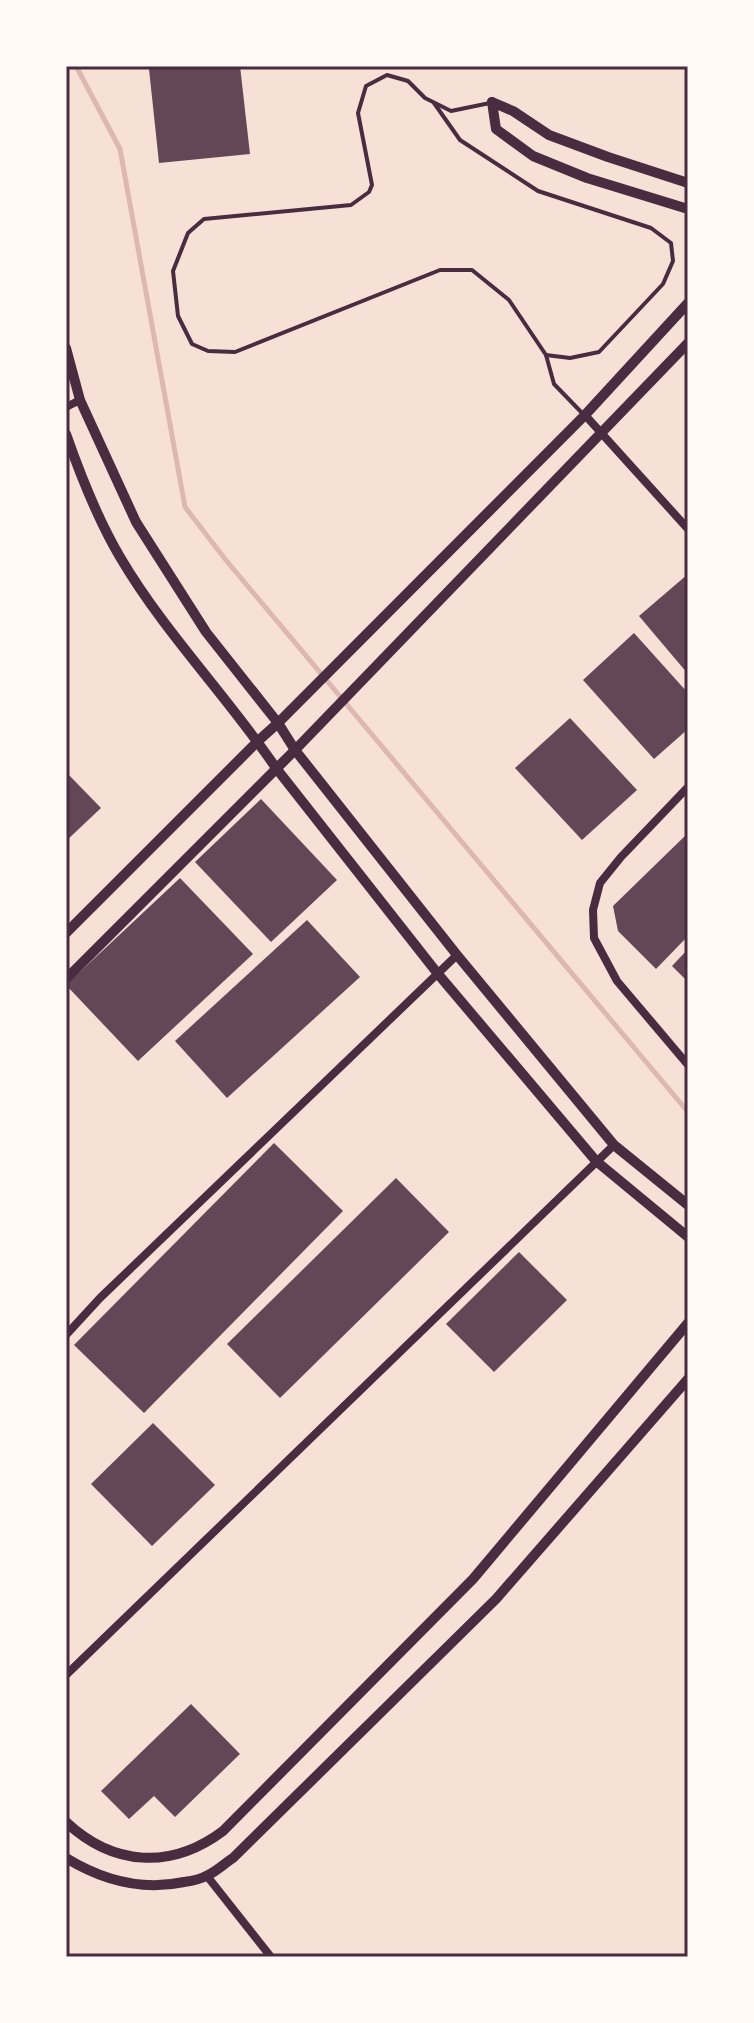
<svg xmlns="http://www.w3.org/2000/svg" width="754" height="2023" font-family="'Fira Sans Condensed',sans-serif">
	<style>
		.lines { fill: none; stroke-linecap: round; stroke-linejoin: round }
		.stream { stroke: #dcb8b0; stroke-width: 5 }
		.building { fill: #644757 }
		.service { stroke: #4a2c40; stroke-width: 4 }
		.minor { stroke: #4a2c40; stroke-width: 8 }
		.tertiary { stroke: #4a2c40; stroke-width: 10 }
		.neatline { fill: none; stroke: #4a2c40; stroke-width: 3 }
	</style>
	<rect width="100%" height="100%" fill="#f7e1d7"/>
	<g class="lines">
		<path class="stream" d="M76 66 120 149 185 507 225 559 688 1112"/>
	</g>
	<g class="building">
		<path d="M177 66H240L250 154 159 163 149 69Z"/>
		<path d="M688 574V674L639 616Z"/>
		<path d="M634 633 688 693V729L654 759 583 680Z"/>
		<path d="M570 718 637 790 582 840 515 768Z"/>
		<path d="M66 772 101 808 66 841Z"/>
		<path d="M261 799 337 880 271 942 195 862Z"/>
		<path d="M688 833V936L656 969 618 931 613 906Z"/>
		<path d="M180 878 253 954 138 1061 66 985Z"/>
		<path d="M307 920 360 977 227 1098 175 1041Z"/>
		<path d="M688 949V982L672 966Z"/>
		<path d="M274 1143 343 1211 144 1413 74 1345Z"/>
		<path d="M396 1178 449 1232 280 1398 227 1344Z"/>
		<path d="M519 1252 567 1300 494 1372 446 1324Z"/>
		<path d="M153 1423 215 1485 152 1546 91 1484Z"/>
		<path d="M191 1704 240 1754 175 1817 154 1796 129 1819 101 1791Z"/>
	</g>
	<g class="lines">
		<g class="service">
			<path d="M434 103 460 140 538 191 651 228 671 243 673 261 663 284 599 352 570 358 546 355"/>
			<path d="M490 103 451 111 425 98 408 81 387 75 366 86 358 113 372 185 369 192 351 205 204 219 188 233 173 271 178 316 192 344 208 351 235 352 440 270H472L509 300 546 355 554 384 584 415"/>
		</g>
		<g class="minor">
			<path d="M66 407 80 400"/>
			<path d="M585 415 688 529"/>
			<path d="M688 787 621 857 600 883 593 910 594 938 617 981 688 1065"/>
			<path d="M66 1335 100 1298 457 955"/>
			<path d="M66 1675 614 1145"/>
			<path d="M207 1876 271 1957"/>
		</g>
		<g class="tertiary">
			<path d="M492 102 496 129 533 156 587 178 688 209"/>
			<path d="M492 102 513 111 549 135 608 157 688 183"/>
			<path d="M66 348 80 400 136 522 206 632 278 723 295 750 457 955 614 1145 688 1205"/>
			<path d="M66 434C81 477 97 518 120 557 164 632 227 696 276 768L438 974 596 1161 688 1237"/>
			<path d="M66 933 258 741 278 723 585 415 688 303"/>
			<path d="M66 979 295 750 688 343"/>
			<path d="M66 1822C113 1866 171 1870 223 1831L473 1579 688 1323"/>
			<path d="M66 1858C102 1880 142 1891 184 1882 192 1881 201 1879 208 1875 217 1871 225 1863 233 1858L496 1599 688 1379"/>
		</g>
	</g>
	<rect width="754" height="2023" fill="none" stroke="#fffaf5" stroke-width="136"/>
	<rect x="68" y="68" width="618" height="1887" class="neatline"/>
</svg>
